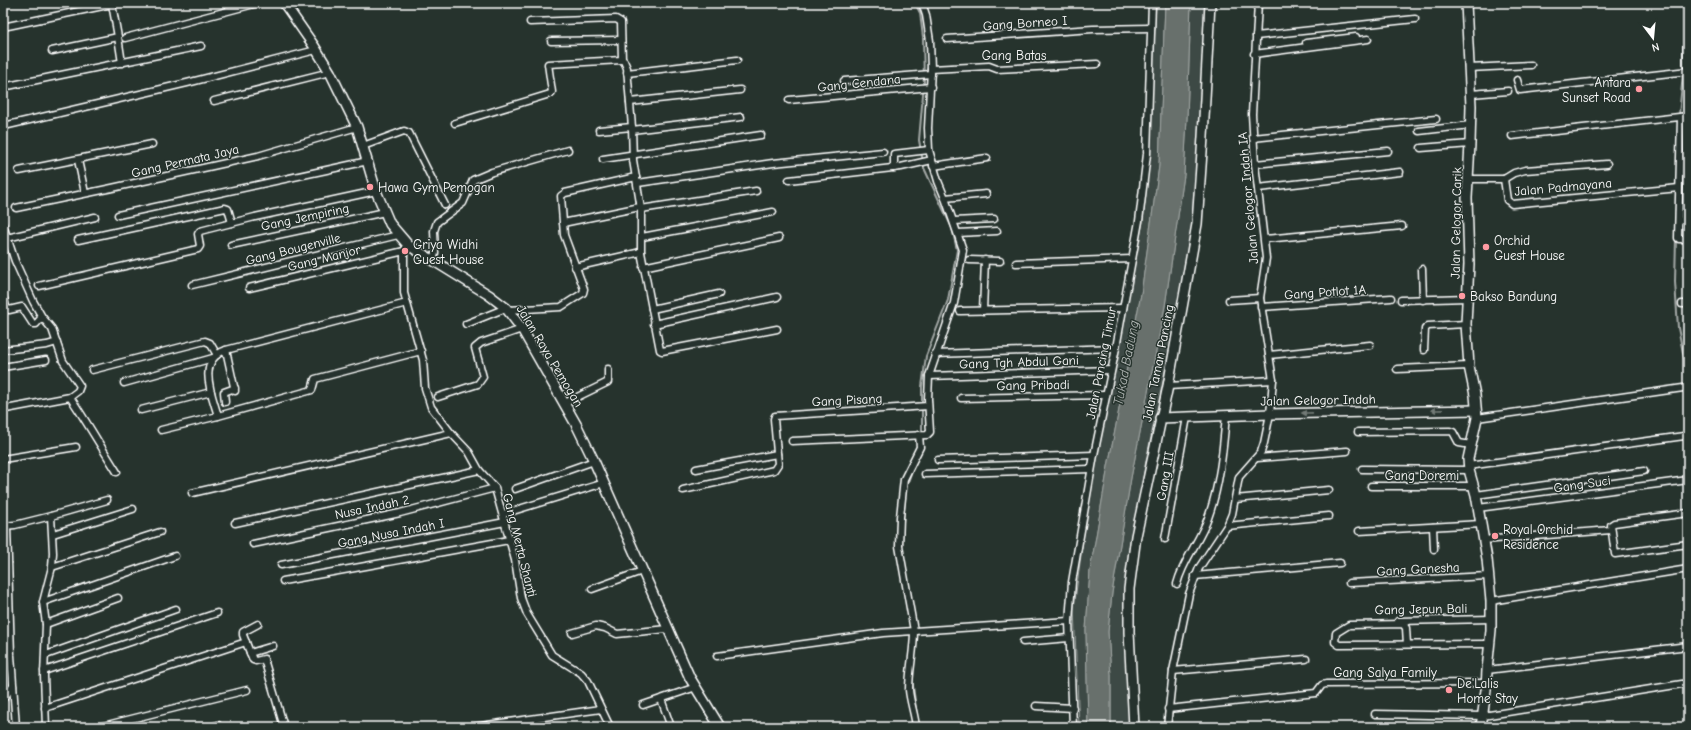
<svg xmlns="http://www.w3.org/2000/svg" width="1691" height="730" font-family="'Comic Neue',sans-serif">
	<style>
		.green { fill: #3e4944; stroke: #9ea4a2 }
		.water { fill: #67706c; stroke: #a4a9a7 }
		.lines { fill: none; stroke-linecap: round; stroke-linejoin: round }
		.stream { stroke: #a4a9a7; stroke-width: 2 }
		.street-casing { stroke: #fff; stroke-width: 9 }
		.secondary-casing { stroke: #fff; stroke-width: 12 }
		.street { stroke: #26332d; stroke-width: 6 }
		.secondary { stroke: #26332d; stroke-width: 9 }
		.oneway { fill: #727a76 }
		.poi-dot { fill: #ff9aa2; stroke: #26332d; stroke-width: 1.5 }
		.labels { text-anchor: middle; dominant-baseline: central; stroke-width: 3; stroke-linejoin: round; paint-order: stroke }
		.street-label { font-size: 13px; fill: #fff; stroke: #26332d }
		.poi-label { font-size: 13px; fill: #fff; stroke: #26332d; text-anchor: start }
		.water-label { font-size: 14px; font-style: italic; fill: #b3b8b6; stroke: #26332d }
	</style>
	<rect width="100%" height="100%" fill="#26332d"/>
	<filter id="ink" filterUnits="userSpaceOnUse"><feTurbulence type="fractalNoise" baseFrequency=".025" numOctaves="2"/><feDisplacementMap in="SourceGraphic" scale="8" xChannelSelector="R" yChannelSelector="G"/><feConvolveMatrix kernelMatrix="1 2 1 2 8 2 1 2 1" color-interpolation-filters="sRGB"/></filter>
	<g filter="url(#ink)">
		<g class="green">
			<path d="M1156 3H1165L1159 166 1141 294 1107 472 1090 571 1086 630 1088 727H1079L1074 608 1087 510 1143 222 1149 162Z"/>
			<path d="M1191 3H1205L1195 208 1175 325 1146 460 1136 519 1125 625 1129 727H1111V675L1108 632 1112 593 1131 478 1165 306 1184 175 1187 118Z"/>
		</g>
		<path class="water" d="M1165 3H1191L1187 118 1184 175 1165 306 1131 478 1112 593 1108 632 1111 675V727H1088L1086 630 1090 571 1107 472 1141 294 1159 166Z"/>
		<g class="lines">
			<g class="stream">
				<path d="M915 3 920 13 923 37 924 83 919 140 924 168 952 228 957 250 948 300 926 356 922 387V433"/>
				<path d="M1683 3V69"/>
				<path d="M1679 115 1683 74"/>
				<path d="M1676 238 1675 282 1678 328 1688 377"/>
				<path d="M902 534 906 488 915 462"/>
				<path d="M902 540 903 554"/>
				<path d="M917 641V631"/>
				<path d="M912 679 917 716"/>
			</g>
			<g class="street-casing">
				<g id="street">
					<path d="M530 22 616 19 621 22 622 60 624 61 627 68 632 127 633 160 641 209V252L660 350 662 351 777 329"/>
					<path d="M3 27 117 3"/>
					<path d="M1256 36 1415 19"/>
					<path d="M118 37 122 63"/>
					<path d="M125 38 258 3"/>
					<path d="M947 39 1093 29 1151 28"/>
					<path d="M551 41 621 40"/>
					<path d="M1306 43 1356 37"/>
					<path d="M52 51 118 37 112 4"/>
					<path d="M1254 54 1368 39"/>
					<path d="M1469 68 1531 65"/>
					<path d="M931 69 989 66 997 69 1097 64"/>
					<path d="M627 73 737 60"/>
					<path d="M1517 80 1520 90 1688 71"/>
					<path d="M844 81 931 74"/>
					<path d="M3 87 201 46"/>
					<path d="M1471 94 1508 91"/>
					<path d="M789 100 931 87"/>
					<path d="M214 101 330 72"/>
					<path d="M630 102 740 90"/>
					<path d="M1681 117 1678 238 1679 239H1688"/>
					<path d="M455 123 550 94 552 92 548 64 622 60"/>
					<path d="M4 126 187 83 316 50"/>
					<path d="M599 130 632 127"/>
					<path d="M632 130 741 117"/>
					<path d="M1419 131 1471 125"/>
					<path d="M1512 136 1688 116"/>
					<path d="M1253 138 1436 119"/>
					<path d="M363 146 404 131 409 133 445 205"/>
					<path d="M1421 148 1470 144"/>
					<path d="M603 159 761 135"/>
					<path d="M78 160 85 193"/>
					<path d="M1255 164 1388 151"/>
					<path d="M933 166 987 158"/>
					<path d="M894 168V154L929 150"/>
					<path d="M19 171 152 144"/>
					<path d="M1468 179H1504"/>
					<path d="M1504 179 1507 200 1512 204 1679 188"/>
					<path d="M1504 179 1514 173 1525 170 1607 164"/>
					<path d="M789 180 901 167 932 160"/>
					<path d="M638 183 773 163 883 152"/>
					<path d="M1258 188 1400 172"/>
					<path d="M945 198 986 194"/>
					<path d="M16 208 112 188 258 156 357 127"/>
					<path d="M641 209 756 191"/>
					<path d="M118 215 368 161"/>
					<path d="M954 221 994 219"/>
					<path d="M1679 221 1688 220"/>
					<path d="M563 223 640 207"/>
					<path d="M3 225 15 261 33 301 42 317 52 329 63 361 80 386 78 391 70 397 6 409 3 404"/>
					<path d="M958 233 997 231"/>
					<path d="M642 237 773 212"/>
					<path d="M7 238 95 217"/>
					<path d="M1265 239 1402 226"/>
					<path d="M78 240 225 208 228 209 232 223"/>
					<path d="M231 245 385 212"/>
					<path d="M408 245 404 251V293L423 360 425 388 431 407 451 433 469 452 479 470 495 488 515 560 521 598 527 614 552 655 581 673 588 681 610 727"/>
					<path d="M969 260 1000 261"/>
					<path d="M433 261 435 253 434 231 437 222 463 203 473 180 492 172 568 150"/>
					<path d="M1016 263 1132 259"/>
					<path d="M575 267 641 252"/>
					<path d="M643 267 779 238"/>
					<path d="M1422 269 1423 300"/>
					<path d="M192 285 398 235"/>
					<path d="M39 286 198 249 200 246 198 234 200 231 255 217 376 191"/>
					<path d="M249 288 404 251"/>
					<path d="M3 295 6 307 9 310 22 307 33 324H36L42 317"/>
					<path d="M1229 300 1260 298"/>
					<path d="M1401 300 1467 298"/>
					<path d="M1682 304H1688"/>
					<path d="M1261 307 1391 298"/>
					<path d="M652 309 719 294"/>
					<path d="M508 310 561 307 583 293 584 289 564 235 561 196 565 193 636 177"/>
					<path d="M960 311 1123 308"/>
					<path d="M983 311 985 260"/>
					<path d="M466 324 506 308"/>
					<path d="M654 324 777 297"/>
					<path d="M3 350 47 345 57 342"/>
					<path d="M226 350 235 391"/>
					<path d="M1424 350 1425 329 1428 326 1466 324"/>
					<path d="M935 354 1116 348"/>
					<path d="M1269 355 1370 345"/>
					<path d="M3 367 46 360"/>
					<path d="M1397 369 1469 366"/>
					<path d="M92 370 205 341 210 343 217 355"/>
					<path d="M929 376 1111 370"/>
					<path d="M124 383 213 358"/>
					<path d="M1168 386 1273 380"/>
					<path d="M70 397C87 422 101 447 117 472"/>
					<path d="M438 397 478 384 483 377 475 348 481 343 522 329"/>
					<path d="M961 398 1105 395"/>
					<path d="M225 402 224 392 235 388"/>
					<path d="M565 403 604 384 608 382V369"/>
					<path d="M141 410 211 392"/>
					<path d="M218 416C212 395 196 360 226 350L407 303"/>
					<path d="M1477 418 1683 388"/>
					<path d="M161 430 218 416 312 390 315 379 421 351"/>
					<path d="M1358 432 1450 431 1453 432 1459 443 1471 445"/>
					<path d="M792 441 927 435 930 432 928 399 929 376 954 303 963 250 945 198 938 181 929 150 928 128 931 69 930 41 926 15 922 3"/>
					<path d="M1257 458 1347 451"/>
					<path d="M3 459 76 447"/>
					<path d="M938 460 1094 455"/>
					<path d="M1468 466 1684 436"/>
					<path d="M696 469 777 454"/>
					<path d="M1362 469 1469 470"/>
					<path d="M925 474 1091 469"/>
					<path d="M1371 486H1473"/>
					<path d="M515 489 594 461"/>
					<path d="M683 490 774 470 778 464 774 419 775 416 928 406"/>
					<path d="M192 493 451 433"/>
					<path d="M1476 495 1644 471"/>
					<path d="M1235 499 1329 490"/>
					<path d="M1478 508 1688 480"/>
					<path d="M1688 513 1614 523 1611 525 1615 554 1688 544"/>
					<path d="M503 514 604 483"/>
					<path d="M235 523 479 470"/>
					<path d="M3 526 15 525 51 516 107 500"/>
					<path d="M1227 526 1329 516"/>
					<path d="M7 527 11 655 16 727"/>
					<path d="M1433 527 1434 549"/>
					<path d="M1359 531 1481 524"/>
					<path d="M53 534 133 509"/>
					<path d="M1165 539 1187 417"/>
					<path d="M1483 540 1611 530"/>
					<path d="M253 544 400 513 495 488"/>
					<path d="M281 565 505 522"/>
					<path d="M52 567 160 532"/>
					<path d="M1195 576 1340 563"/>
					<path d="M283 581 509 540"/>
					<path d="M1349 583 1488 576"/>
					<path d="M1177 584C1183 560 1200 541 1208 518 1220 485 1223 450 1226 415"/>
					<path d="M592 589 642 571"/>
					<path d="M1491 601 1688 569"/>
					<path d="M43 602 175 556"/>
					<path d="M1398 621 1491 619"/>
					<path d="M46 624 118 598"/>
					<path d="M258 624 243 632V635L253 660 256 661 264 659 284 727"/>
					<path d="M572 633 596 626 605 628 617 634 667 629"/>
					<path d="M1023 642 1069 638"/>
					<path d="M1407 644 1406 628 1403 624 1349 625 1336 633 1335 642 1339 645 1489 644"/>
					<path d="M250 653 273 646"/>
					<path d="M46 655 176 609"/>
					<path d="M717 656 883 633 1069 621"/>
					<path d="M1487 670 1688 646"/>
					<path d="M44 671 217 613"/>
					<path d="M1173 671 1306 659"/>
					<path d="M3 699 13 686"/>
					<path d="M661 699 671 727"/>
					<path d="M643 705 696 687"/>
					<path d="M1036 706 1073 708"/>
					<path d="M45 708 246 642"/>
					<path d="M1168 709 1316 693 1322 685 1326 684 1487 683"/>
					<path d="M1375 714 1483 716 1688 683"/>
					<path d="M3 722V727"/>
					<path d="M46 727 44 676 46 624 43 602 52 567 53 553 51 516"/>
					<path d="M99 727 247 690"/>
					<path d="M211 727 218 725"/>
					<path d="M473 727 601 709"/>
					<path d="M916 727C915 715 910 702 909 690 909 670 914 651 914 631L899 546 900 517 904 479 920 447 919 435"/>
					<path d="M1073 727 1069 621 1072 582 1094 455 1116 348 1139 221 1147 154 1152 3"/>
					<path d="M1167 727 1173 671 1189 594 1199 568 1227 526 1232 514 1239 477 1261 452 1264 443 1270 414 1273 380 1260 298 1266 258 1255 164 1252 114 1258 3"/>
				</g>
			</g>
			<g class="secondary-casing">
				<g id="secondary">
					<path d="M284 3 314 46 330 72 357 127 376 191 390 224 408 245 489 295 506 308 522 329 577 426 594 461 690 678 720 727"/>
					<path d="M1466 3 1471 106 1470 144 1467 198 1469 264 1466 324 1469 366 1475 395 1477 418 1468 459 1469 470 1476 495 1487 559 1491 601V630L1487 670 1486 690 1481 727"/>
					<path d="M1160 418 1270 414 1476 410"/>
					<path d="M1134 727 1129 632V589L1136 536 1168 386 1197 224 1203 137 1210 3"/>
				</g>
			</g>
			<use href="#street" class="street"/>
			<use href="#secondary" class="secondary"/>
		</g>
		<defs><path id="oneway-solid" d="M-6-.8H1V-3.2L6.5 0L1 3.2V.8H-6Z"/></defs>
		<g class="oneway">
			<use href="#oneway-solid" transform="translate(1437 410) rotate(179)"/>
			<use href="#oneway-solid" transform="translate(1307 413) rotate(179)"/>
		</g>
	</g>
	<g class="poi-dot">
		<circle cx="1639" cy="89" r="4"/>
		<circle cx="370" cy="187" r="4"/>
		<circle cx="1486" cy="247" r="4"/>
		<circle cx="405" cy="251" r="4"/>
		<circle cx="1462" cy="296" r="4"/>
		<circle cx="1495" cy="536" r="4"/>
		<circle cx="1449" cy="690" r="4"/>
	</g>
	<g class="labels">
		<g class="street-label">
			<text transform="translate(1025 23) rotate(-4)">Gang Borneo I</text>
			<text x="1014" y="55">Gang Batas</text>
			<text transform="translate(859 83) rotate(-6)">Gang Cendana</text>
			<text transform="translate(185 161) rotate(-13)">Gang Permata Jaya</text>
			<text transform="translate(1563 187) rotate(-5)">Jalan Padmayana</text>
			<text transform="translate(1248 198) rotate(-95)">Jalan Gelogor Indah IA</text>
			<text transform="translate(305 217) rotate(-12)">Gang Jempiring</text>
			<text transform="translate(1456 223) rotate(-89)">Jalan Gelogor Carik</text>
			<text transform="translate(293 249) rotate(-14)">Gang Bougenville</text>
			<text transform="translate(324 258) rotate(-14)">Gang Manjor</text>
			<text transform="translate(1325 292) rotate(-4)">Gang Potlot 1A</text>
			<text transform="translate(550 356) rotate(59)">Jalan Raya Pemogan</text>
			<text transform="translate(1019 362) rotate(-2)">Gang Tgh Abdul Gani</text>
			<text transform="translate(1101 363) rotate(-79)">Jalan Pancing Timur</text>
			<text transform="translate(1158 363) rotate(-79)">Jalan Taman Pancing</text>
			<text transform="translate(1033 385) rotate(-1)">Gang Pribadi</text>
			<text transform="translate(847 400) rotate(-3)">Gang Pisang</text>
			<text transform="translate(1318 400) rotate(-1)">Jalan Gelogor Indah</text>
			<text x="1422" y="475">Gang Doremi</text>
			<text transform="translate(1165 476) rotate(-80)">Gang III</text>
			<text transform="translate(1582 484) rotate(-8)">Gang Suci</text>
			<text transform="translate(372 507) rotate(-12)">Nusa Indah 2</text>
			<text transform="translate(391 533) rotate(-11)">Gang Nusa Indah I</text>
			<text transform="translate(520 545) rotate(76)">Gang Merta Shanti</text>
			<text transform="translate(1418 569) rotate(-3)">Gang Ganesha</text>
			<text transform="translate(1421 609) rotate(-1)">Gang Jepun Bali</text>
			<text x="1385" y="672">Gang Salya Family</text>
		</g>
		<g class="poi-label">
			<text x="1631" y="82" text-anchor="end">Antara<tspan x="1631" dy="15">Sunset Road</tspan></text>
			<text x="378" y="187">Hawa Gym Pemogan</text>
			<text x="1494" y="240">Orchid<tspan x="1494" dy="15">Guest House</tspan></text>
			<text x="413" y="244">Griya Widhi<tspan x="413" dy="15">Guest House</tspan></text>
			<text x="1470" y="296">Bakso Bandung</text>
			<text x="1503" y="529">Royal Orchid<tspan x="1503" dy="15">Residence</tspan></text>
			<text x="1457" y="683">De'Lalis<tspan x="1457" dy="15">Home Stay</tspan></text>
		</g>
		<g class="water-label">
			<text transform="translate(1126 363) rotate(-79)">Tukad Badung</text>
		</g>
	</g>
	<rect width="1691" height="730" fill="none" stroke="#26332d" stroke-width="16"/>
	<rect x="8" y="8" width="1675" height="714" fill="none" stroke="#fff" stroke-width="1.5" filter="url(#ink)"/>
	<g transform="translate(1653 38) rotate(164)" stroke="#26332d" stroke-width="3" paint-order="stroke">
	<path d="M0-3L7 15L0 10L-7 15Z" fill="#ffffff"/>
	<text y="-6" font-size="11" font-weight="bold" text-anchor="middle" fill="#ffffff">N</text>
	</g>
</svg>
